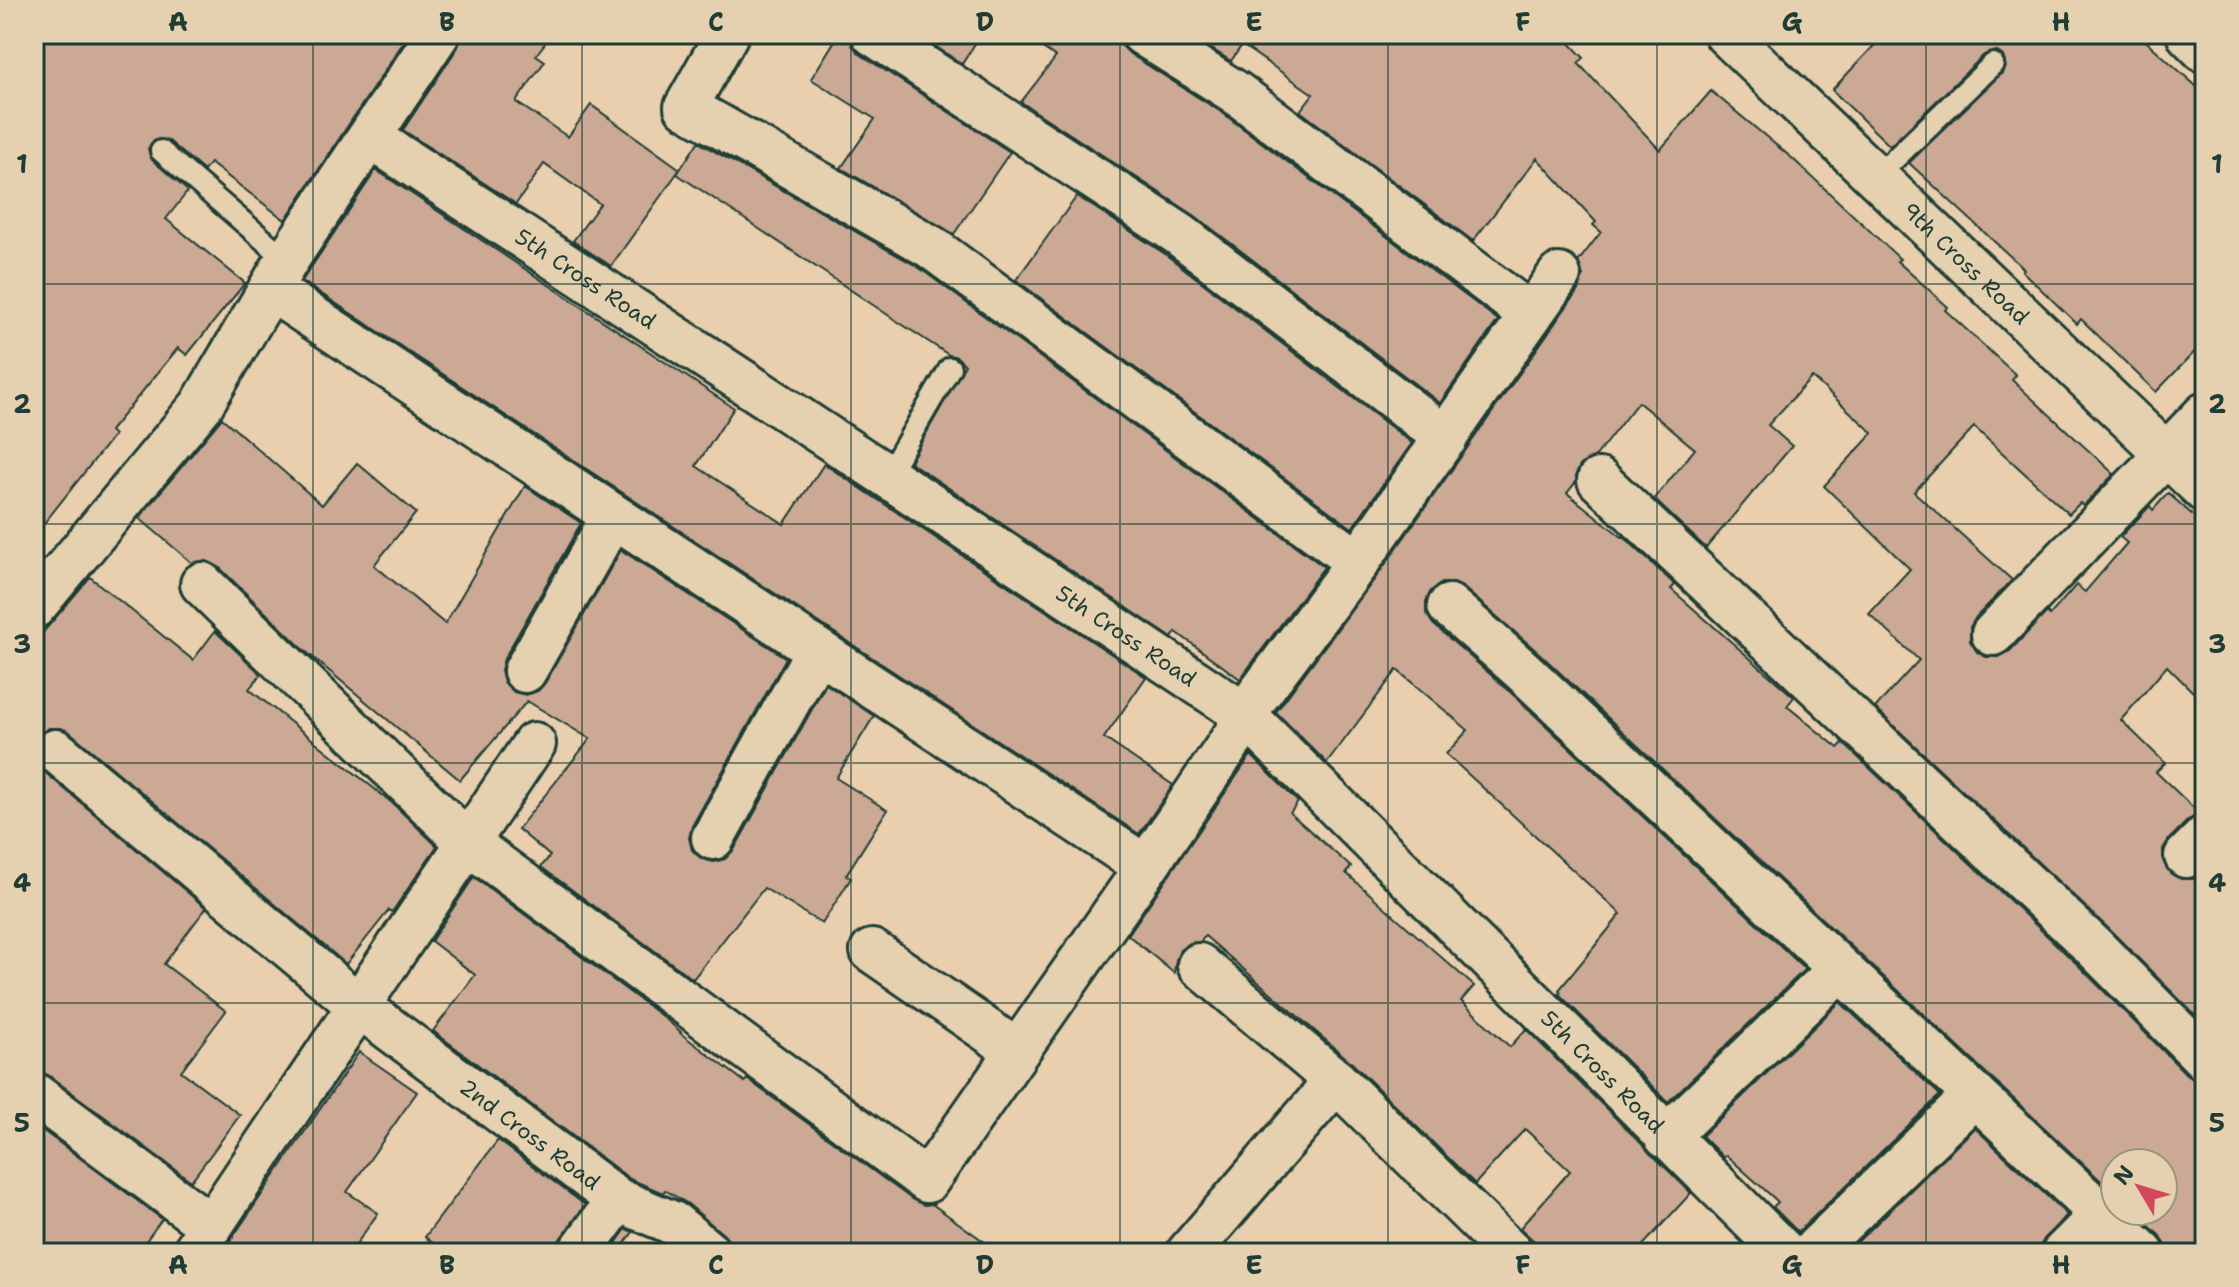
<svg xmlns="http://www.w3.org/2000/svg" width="2239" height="1287" font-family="'Shantell Sans',sans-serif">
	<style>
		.building { fill: #cca995; stroke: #1f3d34; stroke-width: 2 }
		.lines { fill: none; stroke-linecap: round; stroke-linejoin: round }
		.service-casing { stroke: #1f3d34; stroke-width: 26 }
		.minor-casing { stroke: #1f3d34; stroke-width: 48 }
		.tertiary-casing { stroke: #1f3d34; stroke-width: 50 }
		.service { stroke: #e5d1af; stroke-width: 20 }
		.minor { stroke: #e5d1af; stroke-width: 42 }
		.tertiary { stroke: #e5d1af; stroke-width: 44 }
		.grid { fill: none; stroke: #1f3d34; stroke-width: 2; stroke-opacity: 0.55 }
		.labels { text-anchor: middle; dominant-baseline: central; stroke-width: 6; stroke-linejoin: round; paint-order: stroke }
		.street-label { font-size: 22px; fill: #1f3d34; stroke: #e5d1af }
		.neatline { fill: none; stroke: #1f3d34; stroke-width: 3 }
		.grid-label { font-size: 26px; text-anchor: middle; font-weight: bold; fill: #1f3d34 }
	</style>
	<rect width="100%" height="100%" fill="#eacfaf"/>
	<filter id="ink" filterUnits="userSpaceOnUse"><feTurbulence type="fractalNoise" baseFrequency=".0125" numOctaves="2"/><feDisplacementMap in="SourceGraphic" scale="16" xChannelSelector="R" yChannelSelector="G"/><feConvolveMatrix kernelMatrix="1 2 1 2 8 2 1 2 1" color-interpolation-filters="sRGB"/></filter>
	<g filter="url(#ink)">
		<g class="building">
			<path d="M34 34H409L285 220 210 163 204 171 169 141 158 139 151 143 148 149 152 160 188 191 166 219 245 283 187 355 178 348 110 431 114 435 34 536Z"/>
			<path d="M462 34H552L536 55 545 61 516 102 568 137 591 105 680 169 611 266 573 241 600 204 544 164 516 204 403 130 458 47Z"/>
			<path d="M839 34H849L852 45 860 54 1010 152 954 234 841 168 875 119 811 79Z"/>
			<path d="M917 34H981L962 64Z"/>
			<path d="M1022 34H1119L1122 46 1130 54 1221 112 1498 320 1440 403 1194 215 1021 102 1056 57Z"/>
			<path d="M1188 34H1561L1584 58 1578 63 1660 150 1711 91 1793 159 1900 259 1897 261 1948 307 1945 310 2016 375 2012 380 2114 474 2083 506 2080 503 2069 514 1974 427 1914 492 2012 580 1976 617 1970 627V641L1977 652 1986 657H1999L2010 651 2047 612 2050 615 2076 585 2085 592 2127 543 2120 537 2150 506 2153 510 2168 493 2205 526V704L2167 666 2121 720 2165 763 2156 772 2200 814 2188 820 2169 839 2163 849V861L2170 873 2181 879H2193L2205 871V1025L2110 930 1875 708 1919 660 1869 614 1910 569 1824 486 1873 433 1812 377 1768 425 1792 446 1706 548 1654 499 1695 449 1638 402 1595 457 1581 464 1576 474V482L1567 493 1622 537 1623 536 1675 585 1671 589 1794 697 1787 706 1838 748 1843 743 2077 964 2188 1076 2198 1082H2205V1253H2166V1245L2160 1236 2133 1211H2163V1163H2115V1194L1539 653 1464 588 1454 583H1442L1431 591 1426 601V613L1433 624 1507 689 1805 969 1668 1102 1559 994 1561 992 1559 990 1621 914 1446 754 1468 730 1397 670 1327 763 1276 712 1377 576 1579 289 1583 276 1578 262 1601 232 1593 225 1596 222 1537 158 1473 241 1300 111 1313 94 1242 45 1231 61Z"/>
			<path d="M1885 34H2138L2205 94V341L2156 392 2081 319 2077 324 2022 271 2024 269 1909 163 2002 73 2006 67 2003 56 1996 51 1984 55 1890 146 1832 90Z"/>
			<path d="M698 142 918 267 1324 567 1240 679 1176 632 1172 638 910 462 965 365 957 357 949 355 903 325 677 174Z"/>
			<path d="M376 170 734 408 696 466 784 524 824 464 1146 677 1104 738 1173 785 1139 834 302 281Z"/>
			<path d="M1077 196 1165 254 1412 443 1352 528 1016 280Z"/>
			<path d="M222 418 322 505 357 463 416 513 374 565 445 624 525 486 581 523 504 659 501 670 504 682 514 692 526 695 538 691 545 683 621 550 786 658 692 826 689 838 692 850 702 859 714 862 725 859 734 850 826 684 874 716 836 778 887 810 846 875 851 878 822 924 764 888 693 979 541 867 550 856 518 829 590 739 527 701 460 780 304 650 219 567 207 561 192 563 139 518Z"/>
			<path d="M90 577 193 660 215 631 261 674 249 689 391 802 437 846 392 912 389 910 346 964 71 733 61 728H49L38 735 34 743V643Z"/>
			<path d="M1251 755 1298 802 1290 813 1351 867 1346 873 1474 986 1461 1001 1510 1047 1526 1029 1691 1193 1636 1253H1547L1520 1228 1570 1171 1525 1129 1475 1184 1352 1063 1205 936 1200 942 1190 943 1180 950 1176 960 1174 973 1128 935Z"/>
			<path d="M34 760 41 769 206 908 164 964 226 1011 181 1071 240 1115 191 1181 48 1075 34 1070Z"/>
			<path d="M474 877 663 1017 681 1032 680 1033 745 1082 747 1079 913 1200 924 1205 932 1204 1000 1253H739L724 1235 688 1204 665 1190 663 1193 630 1179 433 1031 475 975 431 941Z"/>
			<path d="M1840 1002 1940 1095 1798 1232 1773 1207 1778 1202 1776 1200 1726 1155 1724 1158 1702 1136Z"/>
			<path d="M359 1052 417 1092 347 1192 378 1213 350 1253H222Z"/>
			<path d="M34 1124 162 1219 137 1253H34Z"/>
			<path d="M1975 1128 2067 1215 2046 1236 2040 1246V1253H1846Z"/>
			<path d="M498 1140 585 1205 560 1239 555 1253H446L425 1237Z"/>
			<path d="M626 1229 633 1232 618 1253H609Z"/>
		</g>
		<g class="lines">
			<g class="service-casing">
				<g id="service">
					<path d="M161 151 287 260"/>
					<path d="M1877 176 1993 64"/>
					<path d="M887 476 950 368"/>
				</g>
			</g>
			<g class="minor-casing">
				<g id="minor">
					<path d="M727 34 686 107 931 247 1358 562"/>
					<path d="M873 34 1179 234 1446 438"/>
					<path d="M1143 34 1235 92 1531 315"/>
					<path id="s1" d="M1726 34 2205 491"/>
					<path id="s2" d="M370 137 887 476 1244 714 1785 1253"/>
					<path d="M270 289 1146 867"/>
					<path d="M1599 480 2094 947 2205 1059"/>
					<path d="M202 584 468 843 927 1181 1146 867 1237 732 1244 714 1358 562 1559 275"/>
					<path d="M1449 606 1523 671 2143 1253"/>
					<path d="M34 607 201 406 287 260 438 34"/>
					<path d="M1993 634 2205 414"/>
					<path d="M525 671 613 516"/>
					<path id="s3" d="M56 751 359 1006 618 1200 673 1223 709 1253"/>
					<path d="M713 838 817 651"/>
					<path d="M2186 856 2205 837"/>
					<path d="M872 951 1017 1051"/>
					<path d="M1199 965 1336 1081 1511 1253"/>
					<path d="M34 1094 211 1226"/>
					<path d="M1666 1137 1840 969"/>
					<path d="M193 1253 534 744"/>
					<path d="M579 1253 618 1200"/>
					<path d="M1188 1253 1336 1081"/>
					<path d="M1811 1253 1975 1095"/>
					<path d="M2063 1253 2102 1214"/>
				</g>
			</g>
			<g class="tertiary-casing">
				<path id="tertiary" d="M2189 34 2205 50"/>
			</g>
			<use href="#service" class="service"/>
			<use href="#minor" class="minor"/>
			<use href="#tertiary" class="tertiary"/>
		</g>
	</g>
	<path class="grid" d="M313 34V1253M582 34V1253M851 34V1253M1120 34V1253M1388 34V1253M1657 34V1253M1926 34V1253M34 284H2205M34 524H2205M34 763H2205M34 1003H2205"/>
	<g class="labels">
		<g class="street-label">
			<text stroke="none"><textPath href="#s1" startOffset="332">9th Cross Road</textPath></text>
			<text stroke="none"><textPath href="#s2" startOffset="258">5th Cross Road</textPath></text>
			<text stroke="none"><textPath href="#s2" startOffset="906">5th Cross Road</textPath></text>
			<text stroke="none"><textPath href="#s2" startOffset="1554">5th Cross Road</textPath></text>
			<text stroke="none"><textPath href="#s3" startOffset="610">2nd Cross Road</textPath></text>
		</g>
	</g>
	<rect width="2239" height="1287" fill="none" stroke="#e5d1af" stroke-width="88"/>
	<g transform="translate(2139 1187) rotate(308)"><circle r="38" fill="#e5d1af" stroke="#96967e" stroke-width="2"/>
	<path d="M0-6L14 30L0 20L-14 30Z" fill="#d1495b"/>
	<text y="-12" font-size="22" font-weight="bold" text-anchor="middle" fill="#1f3d34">N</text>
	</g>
	<rect x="44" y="44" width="2151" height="1199" class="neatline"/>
	<g class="grid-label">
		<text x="178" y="31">A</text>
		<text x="447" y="31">B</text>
		<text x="716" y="31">C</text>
		<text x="985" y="31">D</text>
		<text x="1254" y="31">E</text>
		<text x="1523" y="31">F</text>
		<text x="1792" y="31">G</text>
		<text x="2061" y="31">H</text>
		<text x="22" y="173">1</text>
		<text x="2217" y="173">1</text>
		<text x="22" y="413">2</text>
		<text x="2217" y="413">2</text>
		<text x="22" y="653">3</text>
		<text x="2217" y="653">3</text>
		<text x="22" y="892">4</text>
		<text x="2217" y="892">4</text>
		<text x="22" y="1132">5</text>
		<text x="2217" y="1132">5</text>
		<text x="178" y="1274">A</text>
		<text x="447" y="1274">B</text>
		<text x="716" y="1274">C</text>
		<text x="985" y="1274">D</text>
		<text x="1254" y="1274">E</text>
		<text x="1523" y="1274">F</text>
		<text x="1792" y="1274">G</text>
		<text x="2061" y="1274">H</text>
	</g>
</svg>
